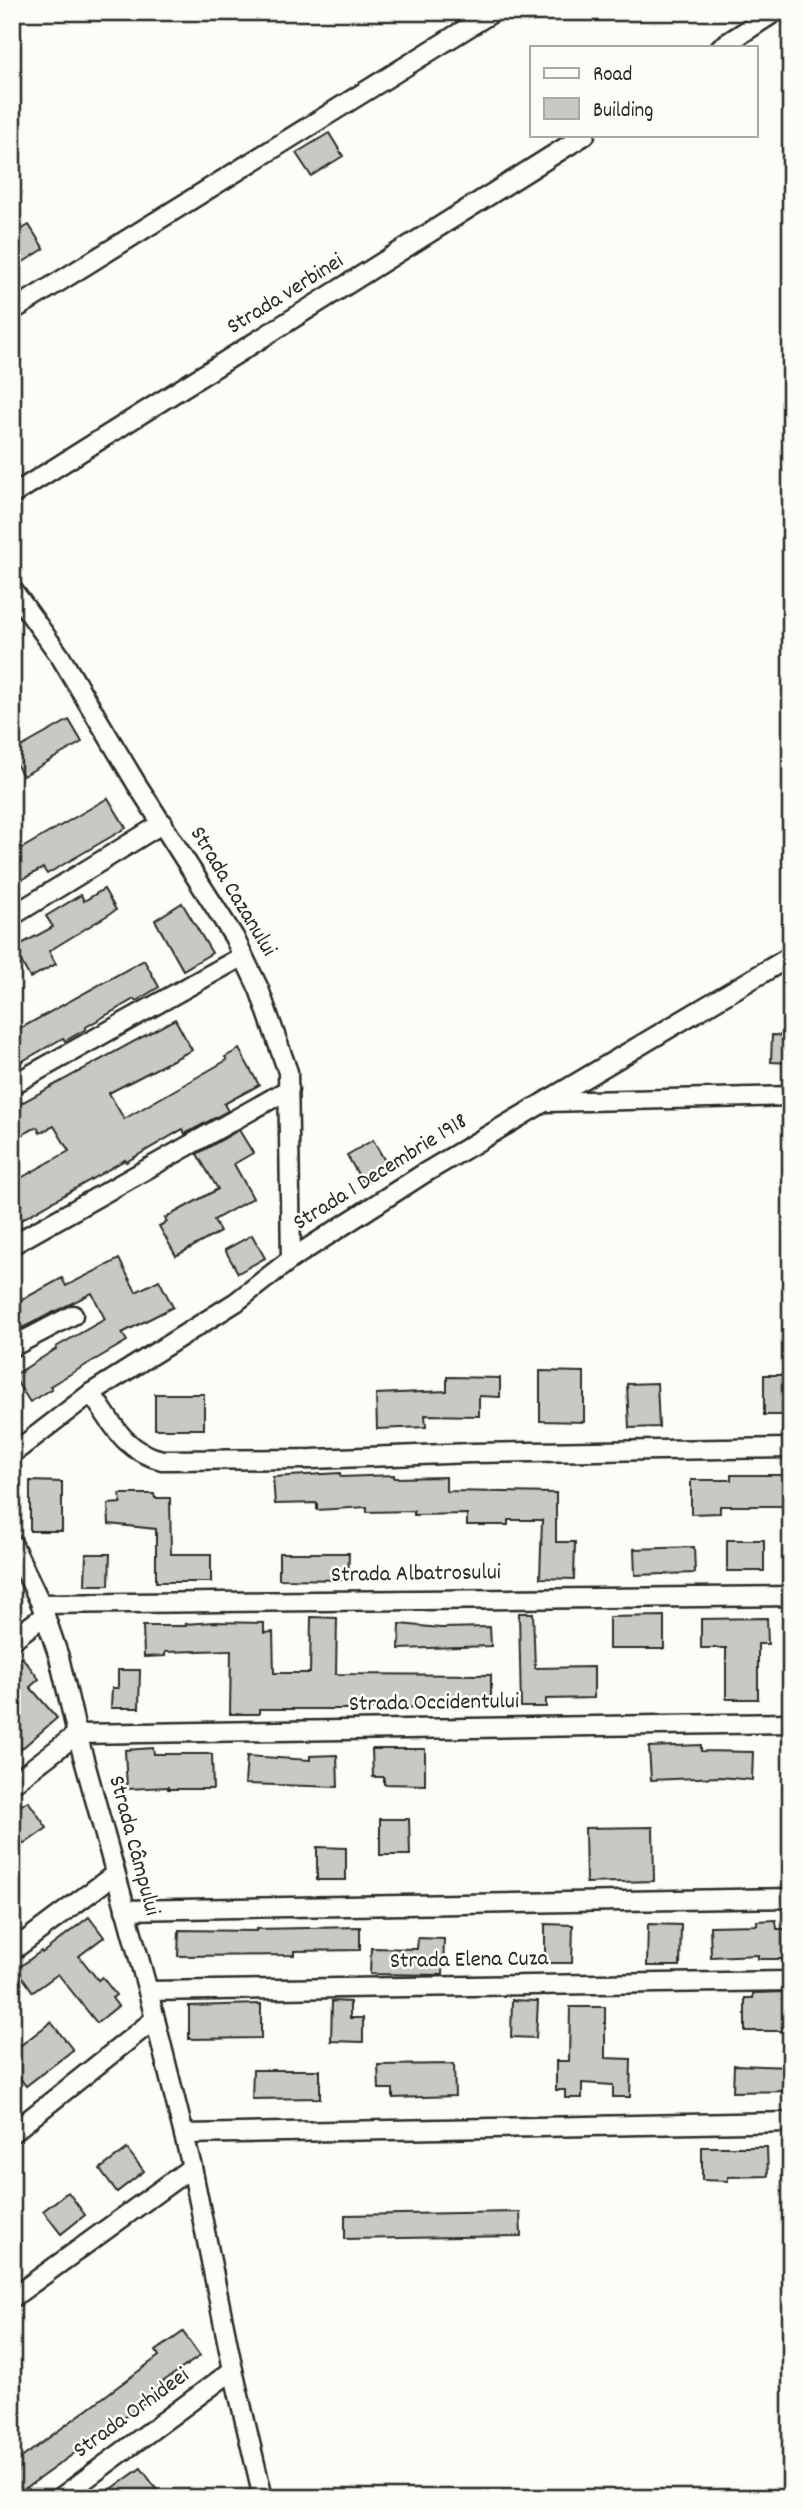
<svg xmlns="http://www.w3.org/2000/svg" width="803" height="2510" font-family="Dekko,sans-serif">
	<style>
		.building { fill: #c9c8c4; stroke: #2b2b2b; stroke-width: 2 }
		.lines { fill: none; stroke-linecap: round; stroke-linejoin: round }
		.minor-casing { stroke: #2b2b2b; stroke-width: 23 }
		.minor { stroke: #fdfcf7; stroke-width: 18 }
		.labels { text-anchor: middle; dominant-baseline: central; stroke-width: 5; stroke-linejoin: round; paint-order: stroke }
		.street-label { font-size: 23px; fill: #2b2b2b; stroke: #fdfcf7 }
	</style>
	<rect width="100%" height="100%" fill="#fdfcf7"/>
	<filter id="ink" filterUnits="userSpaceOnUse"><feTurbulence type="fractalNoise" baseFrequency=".0143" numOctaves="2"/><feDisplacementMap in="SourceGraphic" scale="14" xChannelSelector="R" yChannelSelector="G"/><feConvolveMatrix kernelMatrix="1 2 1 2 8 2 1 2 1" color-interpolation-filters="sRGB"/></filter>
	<g filter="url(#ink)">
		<g class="building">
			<path d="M329 133 343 156 311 176 296 153Z"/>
			<path d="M29 225 44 249 12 269V235Z"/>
			<path d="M69 720 82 742 23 776 12 757V752Z"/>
			<path d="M108 798 126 828 47 874 43 868 12 885V854Z"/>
			<path d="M104 889 116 910 49 951 56 964 30 978 14 948 53 927 46 916 81 895 84 901Z"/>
			<path d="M182 903 212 953 183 970 155 920Z"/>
			<path d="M144 960 159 987 136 1001 134 999 86 1027V1029L65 1041 63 1038 12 1067V1033Z"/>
			<path d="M175 1019 192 1050 109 1093 124 1119 227 1060 225 1057 239 1049 259 1085 224 1104 228 1111 185 1134 183 1129 126 1162 125 1160 12 1225V1183L69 1151 54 1126 40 1133 37 1127 12 1140V1108Z"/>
			<path d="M772 1035 791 1036V1063L771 1062Z"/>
			<path d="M239 1130 253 1153 234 1164 253 1198 214 1220 220 1232 176 1256 159 1226 167 1222 165 1218 218 1189 197 1154Z"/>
			<path d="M373 1140 390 1170 364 1185 347 1155Z"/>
			<path d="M252 1235 265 1258 238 1273 225 1250Z"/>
			<path d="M119 1259 136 1292 159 1280 173 1307 122 1333 127 1341 50 1386 52 1389 30 1402 13 1376 56 1349V1347L105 1319 92 1293 12 1333V1305L62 1278 66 1286Z"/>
			<path d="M540 1371 584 1372V1422L540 1421Z"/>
			<rect x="764" y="1375" width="27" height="40"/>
			<path d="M447 1377 500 1378V1397L479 1396V1416L425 1415 426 1427 377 1429 376 1394 447 1391Z"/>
			<path d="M657 1383 659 1427 629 1428 627 1384Z"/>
			<rect x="155" y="1394" width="49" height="35"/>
			<path d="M340 1473 341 1477 394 1475V1478L446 1477V1491L556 1493V1542H575L574 1579 540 1578 542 1520H508V1525H467V1514L414 1515V1511L367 1512V1507L317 1510V1503L275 1504 273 1477Z"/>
			<path d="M731 1475H791V1506H720V1513L691 1514V1480H731Z"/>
			<path d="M30 1481 62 1482V1531H30Z"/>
			<path d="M120 1494H154L155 1498H170L171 1554H211V1582H156V1529L109 1524 108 1504 121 1503Z"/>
			<rect x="727" y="1540" width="37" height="31"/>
			<path d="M694 1547 695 1573 635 1575 634 1549Z"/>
			<path d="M279 1553H349L348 1580 279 1579Z"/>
			<path d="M86 1554H110L109 1585H85Z"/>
			<path d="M519 1613H533L535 1668 594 1667V1698L546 1699V1707H521Z"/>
			<path d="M664 1616V1649H609V1617Z"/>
			<path d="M311 1617 337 1618 336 1674 491 1675V1704L437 1705V1708L384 1707V1709H259V1714H230L231 1650 165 1652V1656L144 1657 143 1626H186L185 1624 214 1622 264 1623V1633L273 1632 274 1673H310Z"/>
			<path d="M767 1618 768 1644H758V1699H726V1648H701V1619Z"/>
			<path d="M400 1624 440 1628 490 1627 491 1646 399 1649Z"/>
			<path d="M22 1657 39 1679 30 1687 57 1718 12 1757V1664Z"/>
			<path d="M118 1670H140L139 1708H111L112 1688H118Z"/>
			<path d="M701 1745V1751L753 1752 752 1780 720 1777 651 1780 649 1747Z"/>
			<path d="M153 1748 154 1754H212L213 1789H168V1787L127 1789 125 1750Z"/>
			<path d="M372 1749H425V1785L384 1784V1777H373Z"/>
			<path d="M337 1755 338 1787 245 1784 247 1756 310 1760V1756Z"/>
			<path d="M28 1801 47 1828 24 1844 12 1827V1811Z"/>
			<path d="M380 1819H409L410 1855H380Z"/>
			<path d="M653 1827 654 1881 586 1883 585 1828Z"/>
			<path d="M317 1847 346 1848V1880H317Z"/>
			<path d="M89 1917 104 1937 79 1956 98 1980 102 1977 116 1995 112 1998 118 2006 97 2023 58 1974 33 1992 17 1969 41 1951 42 1953Z"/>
			<path d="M776 1920 777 1929H786L787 1959H758V1955L711 1957 710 1926 757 1925V1921Z"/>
			<path d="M545 1924 573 1925 572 1963H545Z"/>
			<path d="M648 1924 681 1925 680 1966H647Z"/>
			<path d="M360 1927V1950L294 1951V1955L178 1956 179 1930 256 1931V1929Z"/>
			<path d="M418 1938 444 1939 443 1975 370 1974 371 1948 417 1949Z"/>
			<path d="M788 1992V2031H745V1998H753V1993Z"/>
			<path d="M512 2000 538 2001 536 2038 511 2037Z"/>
			<path d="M332 2001 350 2002V2018H363V2042L331 2041Z"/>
			<path d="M261 2004V2038L189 2039V2006Z"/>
			<path d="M570 2007H605V2058L631 2059 630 2097H613V2085L582 2083V2098H565V2090H556V2061H569Z"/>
			<path d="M51 2022 73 2050 26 2086 12 2068V2052Z"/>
			<path d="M454 2064 455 2096 393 2098V2089H379L378 2065Z"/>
			<path d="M734 2065 791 2067V2091L733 2092Z"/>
			<path d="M253 2070H320V2098L252 2099Z"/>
			<path d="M702 2147H767L768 2176 728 2177V2181L702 2180Z"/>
			<path d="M127 2149 144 2171 117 2192 100 2169Z"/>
			<path d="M68 2192 85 2215 61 2234 43 2211Z"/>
			<path d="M520 2212 521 2236 345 2239V2215Z"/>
			<path d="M183 2332 200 2356 158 2385 161 2391 12 2498V2465L159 2356 156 2351Z"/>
			<path d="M141 2468 158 2491 149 2498H99Z"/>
		</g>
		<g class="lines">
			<g class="minor-casing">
				<g id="minor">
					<path d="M721 47 775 12"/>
					<path d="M12 311 493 12"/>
					<path d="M12 495 585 135"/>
					<path d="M12 589 60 656 136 783 234 937 259 989 288 1072 291 1259"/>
					<path d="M12 916 163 823"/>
					<path d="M12 1085 243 956"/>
					<path d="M546 1102 791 1096"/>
					<path d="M12 1245 289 1089"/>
					<path d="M12 1347 73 1315"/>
					<path d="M91 1393C113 1423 123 1451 162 1460L312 1459 472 1453 791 1448"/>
					<path d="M12 1454 91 1393 236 1302 291 1259 423 1174 791 956"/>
					<path d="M12 1543 41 1604 59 1657 77 1734 148 1991 192 2167 233 2370 263 2498"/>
					<path d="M41 1604 791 1596"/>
					<path d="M12 1640 45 1615"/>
					<path d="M12 1784 77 1734 791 1723"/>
					<path d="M125 1910 791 1898"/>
					<path d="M12 1951 115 1874"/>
					<path d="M148 1991 791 1981"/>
					<path d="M12 2133 155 2019"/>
					<path d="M184 2134 791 2122"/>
					<path d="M12 2298 192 2167"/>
					<path d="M60 2498 233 2370"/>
				</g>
			</g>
			<use href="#minor" class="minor"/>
		</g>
	</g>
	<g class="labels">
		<g class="street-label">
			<text transform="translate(286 295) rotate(-32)">Strada verbinei</text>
			<text transform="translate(232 892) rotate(59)">Strada Cazanului</text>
			<text transform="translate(381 1173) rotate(-32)">Strada 1 Decembrie 1918</text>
			<text transform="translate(416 1575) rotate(-1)">Strada Albatrosului</text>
			<text transform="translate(434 1704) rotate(-1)">Strada Occidentului</text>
			<text transform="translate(133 1846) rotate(75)">Strada Câmpului</text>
			<text transform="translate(469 1961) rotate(-1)">Strada Elena Cuza</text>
			<text transform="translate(132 2414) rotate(-36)">Strada Orhideei</text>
		</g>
	</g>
	<rect width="803" height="2510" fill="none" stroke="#fdfcf7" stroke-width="42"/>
	<rect x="21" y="21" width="761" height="2468" fill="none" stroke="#2b2b2b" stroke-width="2.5" filter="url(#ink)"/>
	<rect x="530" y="46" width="228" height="91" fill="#fdfcf7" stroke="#a9a8a5" stroke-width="2"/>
	<rect x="544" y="68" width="35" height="10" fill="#fdfcf7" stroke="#a9a8a5" stroke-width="2"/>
	<text x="593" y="80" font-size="21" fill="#2b2b2b">Road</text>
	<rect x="544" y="98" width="35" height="21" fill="#c9c8c4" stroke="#a9a8a5" stroke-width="2"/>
	<text x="593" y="116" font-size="21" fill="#2b2b2b">Building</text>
</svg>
